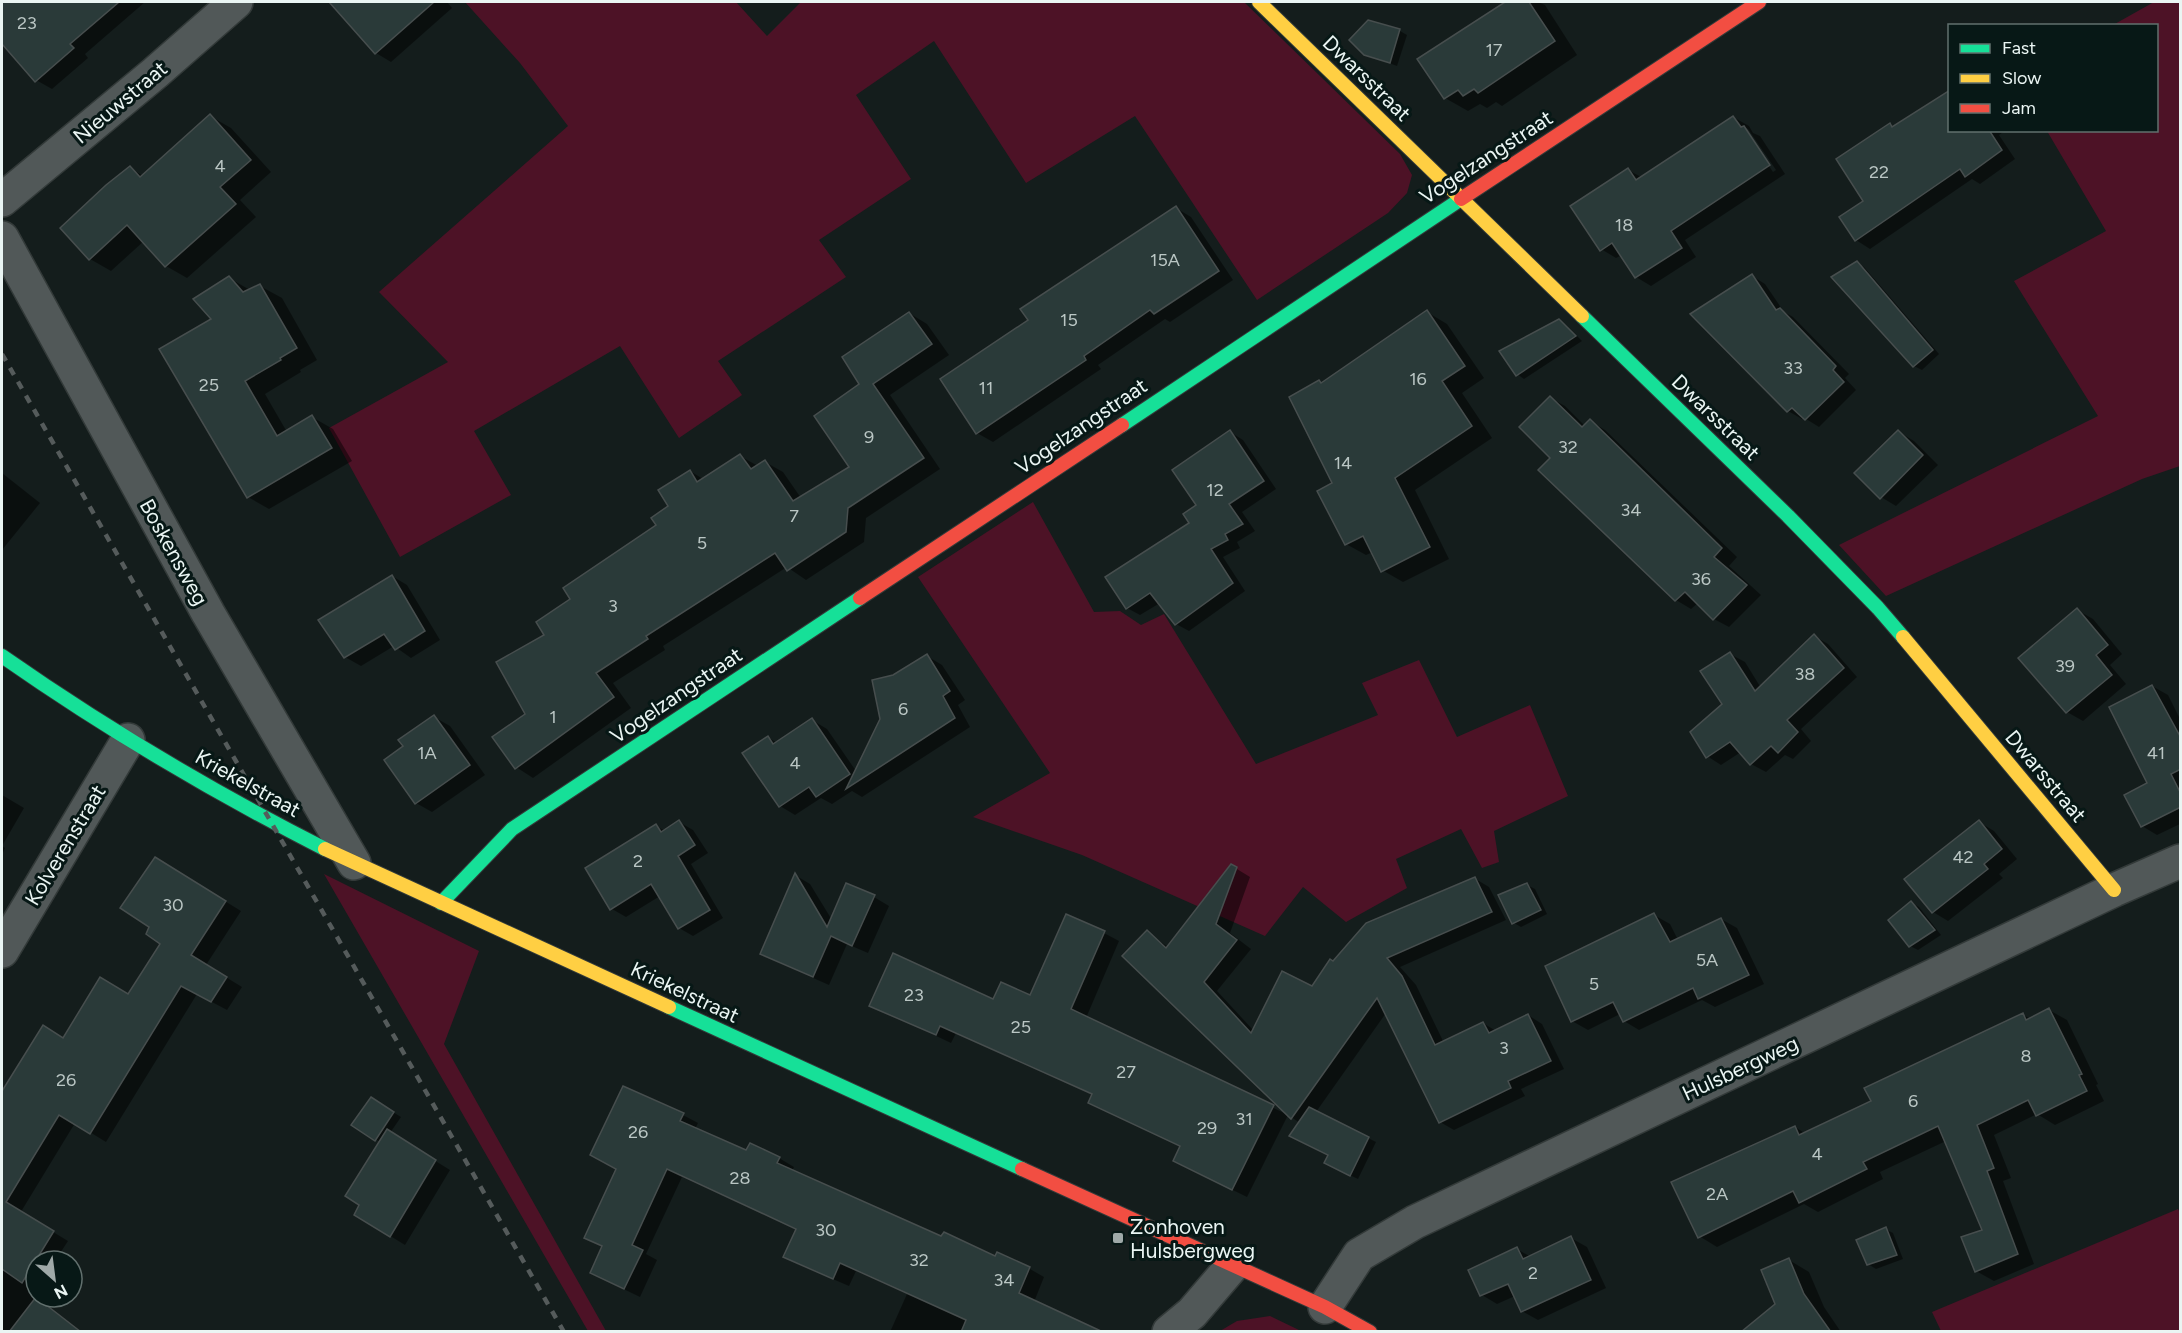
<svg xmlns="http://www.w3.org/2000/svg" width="2182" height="1333" font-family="Figtree,sans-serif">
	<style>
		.green { fill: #4d1226 }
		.shadow { fill: #0007; fill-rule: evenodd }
		.building { fill: #2a3a39; stroke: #474e4e; stroke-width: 1.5 }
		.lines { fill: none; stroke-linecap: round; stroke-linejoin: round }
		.street-casing { stroke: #333a39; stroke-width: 36 }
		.fast-casing { stroke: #333a39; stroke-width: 16 }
		.slow-casing { stroke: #333a39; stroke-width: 16 }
		.jam-casing { stroke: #333a39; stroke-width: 16 }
		.street { stroke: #515858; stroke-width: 33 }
		.fast { stroke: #16e098; stroke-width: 14 }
		.slow { stroke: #ffcf43; stroke-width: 14 }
		.jam { stroke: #f24e42; stroke-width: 14 }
		.rail { stroke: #555b5b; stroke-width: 4.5; stroke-dasharray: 8 8; stroke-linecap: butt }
		.poi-dot { fill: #9fa9a8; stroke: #071816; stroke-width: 2 }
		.labels { text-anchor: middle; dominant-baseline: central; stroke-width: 6; stroke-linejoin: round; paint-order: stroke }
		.number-label { font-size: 18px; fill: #bac6c4 }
		.street-label { font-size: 21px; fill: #eaf5f3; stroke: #071816 }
		.poi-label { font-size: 21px; fill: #eaf5f3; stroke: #071816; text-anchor: start }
	</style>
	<rect width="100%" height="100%" fill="#141d1c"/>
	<g class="green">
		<path d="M465 2H736L767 36 801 2H1244L1400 154 1412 175 1407 193 1388 213 1257 300 1135 116 1026 183 934 41 856 95 911 179 819 240 846 277 718 361 742 395 679 438 620 346 474 431 511 495 400 557 329 428 448 362 379 292 568 126 520 63Z"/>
		<path d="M2154 2H2180V466L2142 479 1886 596 1839 545 2098 416 2014 281 2106 231 2047 131 2156 130V26L2113 25Z"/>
		<path d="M1033 502 1094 612 1120 611 1141 625 1164 614 1256 764 1378 715 1362 683 1419 660 1457 737 1530 705 1568 796 1494 831 1499 862 1482 868 1461 829 1396 859 1407 888 1346 922 1303 887 1265 936 1082 855 973 817 1050 773 918 577Z"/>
		<path d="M324 874 479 951 444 1044 606 1331H588Z"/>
		<path d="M2178 1209 2180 1213V1331H1941L1932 1312Z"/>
		<path d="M1270 1316 1301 1331H1220L1237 1321Z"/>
	</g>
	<g class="shadow">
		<path d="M2 2H145L85 54 88 58 52 89 36 80 2 41Z"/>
		<path d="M336 2H447L452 8 391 62 376 53 333 4Z"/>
		<path d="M1507 2H1538L1545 5 1577 55 1502 106 1496 102 1487 108 1480 104 1468 111 1445 98 1419 60Z"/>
		<path d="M1369 22 1400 31 1407 35 1397 66 1365 54Z"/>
		<path d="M210 116 231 128 271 172 240 200 256 217 187 278 166 266 144 241 111 271 90 259 130 168 143 176Z"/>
		<path d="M1733 117 1749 126 1753 133 1760 136 1785 174 1685 240 1696 257 1651 286 1636 277 1622 255 1616 258 1601 249 1628 170 1643 178ZM1743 127 1748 129 1776 170 1773 172Z"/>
		<path d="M1890 125 1895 128 1950 130H2006L1999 135 2015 159 1980 184 1972 179 1870 249 1856 240 1865 201Z"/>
		<path d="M1176 208 1191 217 1233 280 1170 322 1165 319 1098 365 1101 369 993 442 977 433 1030 320Z"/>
		<path d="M1857 263 1864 267 1939 354 1922 370 1914 366Z"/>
		<path d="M1752 276 1765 284 1784 312 1793 317 1849 374 1845 378 1856 390 1819 427 1803 417 1802 419 1788 411Z"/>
		<path d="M229 278 250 290 260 286 282 298 317 360 300 370 301 372 265 394 287 432 312 417 333 429 352 461 269 509 248 497 214 319Z"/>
		<path d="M1427 312 1447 324 1484 378 1462 393 1492 438 1415 490 1449 559 1403 582 1382 570 1373 552 1366 555 1346 544 1334 484 1319 382 1323 383Z"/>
		<path d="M909 313 927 324 949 355 890 395 940 469 866 518 864 542 806 580 787 567 663 646 665 650 613 683 631 708 533 778 516 767 546 635 572 600 658 526 690 471 703 479 740 456 758 466 765 462 783 472 801 498 851 467 861 384Z"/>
		<path d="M1559 321 1566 325 1582 341 1524 379 1517 374Z"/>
		<path d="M1550 398 1565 406 1585 426 1590 421 1605 430 1737 557 1729 566 1761 595 1729 627 1714 619 1698 603 1691 609 1676 600 1552 458Z"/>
		<path d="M1230 432 1243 440 1276 489 1242 512 1255 531 1237 542 1240 548 1223 557 1245 591 1189 631 1176 624 1160 603 1140 615 1127 608 1191 523Z"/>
		<path d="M1899 432 1914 441 1938 465 1896 506 1881 497Z"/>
		<path d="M2 473 40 503 2 550Z"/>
		<path d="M392 576 407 585 440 640 411 658 394 646 361 666 345 657Z"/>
		<path d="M2077 610 2093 619 2122 654 2110 665 2126 684 2083 721 2067 712Z"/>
		<path d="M1814 636 1828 644 1857 677 1801 729 1811 741 1793 759 1785 755 1766 772 1751 764 1741 752 1721 765 1707 756 1724 704 1730 654 1745 662 1761 688Z"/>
		<path d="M927 656 942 665 965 700 958 705 970 727 862 797 852 791 832 804 821 798 795 815 780 806 768 737 777 743 812 720 827 729 856 771 882 719 894 677Z"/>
		<path d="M2152 686 2168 695 2180 719V824L2157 835 2142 826 2149 784Z"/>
		<path d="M434 717 450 726 485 775 432 812 416 803 405 747Z"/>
		<path d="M2 795 24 808 2 846 5 848 2 855Z"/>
		<path d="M679 822 693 830 708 853 691 864 723 918 693 936 679 928 660 896 626 917 612 909 656 826 665 831Z"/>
		<path d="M1979 822 1994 831 2017 859 1999 874 2003 878 1948 921 1933 912Z"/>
		<path d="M1232 866 1250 877 1230 933 1251 949 1217 991 1254 1031 1313 988 1333 962 1474 878 1489 887 1506 920 1400 967 1416 985 1444 1043 1483 1023 1496 1031 1528 1015 1542 1024 1564 1069 1521 1089 1525 1096 1454 1130 1440 1122 1386 1013 1316 1112 1376 1142 1358 1179 1333 1167 1330 1155 1300 1123 1288 1115 1247 1197 1190 1169 1182 1146 1094 1095 956 1033 951 1043 871 1005 994 1001 1030 997 1104 933 1119 941 1086 1018 1284 1113 1147 932 1168 947Z"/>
		<path d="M171 868 241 911 206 965 242 987 227 1010 197 994 106 1142 75 1123 19 1215 2 1204V1093L43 1027 63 1039 128 996 162 943Z"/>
		<path d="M795 875 810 884 832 920 874 897 889 906 868 953 847 944 829 985 777 962 761 953Z"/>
		<path d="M1527 885 1535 889 1547 914 1521 927 1514 923Z"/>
		<path d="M1912 903 1919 907 1941 935 1918 950 1910 946Z"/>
		<path d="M1654 915 1670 924 1678 940 1721 919 1737 928 1764 984 1715 1007 1702 1000 1639 1030 1624 1021 1620 1014 1588 1030 1572 1021Z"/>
		<path d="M2049 1010 2067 1020 2098 1084 2096 1085 2104 1101 2055 1125 2037 1114 1994 1135 2011 1178 2003 1181 2034 1264 1994 1281 1976 1271 1984 1230 1946 1141 1880 1172 1883 1179 1818 1212 1804 1204 1717 1247 1699 1236 1795 1127 1806 1134 1873 1102 2023 1015 2031 1019Z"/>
		<path d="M378 1103 401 1117 390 1133 450 1170 405 1245 356 1215 361 1204 380 1142 353 1125Z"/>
		<path d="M683 1115 698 1123 695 1129 747 1152 779 1158 794 1167 792 1171 942 1238 996 1258 998 1254 1030 1269 1044 1277 1034 1302 1066 1332H890L907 1294 856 1271 849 1286 800 1265 785 1257 797 1229 682 1177 646 1254 657 1260 640 1297 607 1281 603 1247 586 1237Z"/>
		<path d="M30 1218 68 1241 55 1261H36V1291L34 1295 82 1332H2V1260Z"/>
		<path d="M1885 1229 1893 1233 1903 1259 1876 1269 1868 1264Z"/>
		<path d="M1571 1238 1587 1247 1606 1288 1538 1320 1522 1311 1515 1296 1497 1304 1482 1295 1517 1249 1531 1257Z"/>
		<path d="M1789 1260 1809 1272 1824 1307 1841 1332H1743L1777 1304Z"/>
	</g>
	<g class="building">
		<path d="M2 2H119L70 44 74 48 35 82 2 44Z"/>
		<path d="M329 2H434L375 54Z"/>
		<path d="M1505 2H1529L1555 41 1478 93 1474 89 1463 96 1458 90 1444 99 1417 59Z"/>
		<path d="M1368 20 1400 29 1390 63 1364 55 1349 40Z"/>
		<path d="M1950 90V130H1989L2002 150 1965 177 1960 169 1855 241 1839 217 1863 201 1836 159 1890 123 1892 127Z"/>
		<path d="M210 114 251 160 220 187 236 204 165 267 127 225 89 260 60 228 106 185 130 166 140 177Z"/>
		<path d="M1733 116 1741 127 1744 126 1770 165 1671 231 1682 248 1635 278 1612 243 1600 251 1570 206 1628 168 1636 180Z"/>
		<path d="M1176 206 1219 271 1154 314 1150 310 1084 356 1086 360 976 434 940 379 1028 320 1020 309Z"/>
		<path d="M1857 261 1933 350 1913 367 1831 277Z"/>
		<path d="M1752 274 1776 310 1780 308 1836 366 1833 370 1844 382 1805 420 1792 408 1787 412 1690 314Z"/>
		<path d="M229 276 243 292 260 284 297 348 280 358 281 360 245 381 277 436 312 415 332 448 247 498 159 349 211 319 193 299Z"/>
		<path d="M1427 310 1465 366 1442 381 1472 426 1395 478 1430 547 1381 572 1363 536 1345 545 1317 491 1332 483 1289 397 1319 380 1321 383Z"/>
		<path d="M909 312 932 344 873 384 924 458 848 508 846 532 787 571 775 553 646 636 648 639 596 673 614 697 515 769 492 737 525 714 496 662 544 635 536 622 570 599 563 588 656 525 651 518 668 506 658 490 690 470 697 482 740 454 751 469 765 460 793 501 849 467 814 416 859 384 842 357Z"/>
		<path d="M1559 319 1576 336 1516 376 1499 351Z"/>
		<path d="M1550 396 1582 427 1590 419 1722 548 1714 557 1747 585 1713 620 1685 592 1675 601 1538 470 1550 458 1519 427Z"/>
		<path d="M1230 430 1264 481 1229 504 1243 524 1225 534 1228 540 1211 549 1233 583 1175 625 1150 593 1126 609 1105 577 1189 523 1183 514 1196 505 1172 470Z"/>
		<path d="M1898 430 1923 455 1880 499 1854 473Z"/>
		<path d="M392 575 425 631 395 650 384 634 344 658 318 620Z"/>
		<path d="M2077 608 2108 645 2096 655 2112 675 2066 713 2018 658Z"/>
		<path d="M1814 634 1844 668 1787 720 1798 732 1778 753 1771 746 1750 765 1730 742 1706 758 1690 732 1722 704 1700 671 1730 652 1755 691Z"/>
		<path d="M927 654 950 691 943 696 955 718 846 789 880 719 872 680 893 675Z"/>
		<path d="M2152 685 2181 738V769L2171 774 2181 794V807L2141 827 2124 795 2147 783 2109 707Z"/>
		<path d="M434 715 470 765 415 804 384 760 403 746 398 740Z"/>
		<path d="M812 718 850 774 816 797 809 787 779 807 742 753 768 736 773 744Z"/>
		<path d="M679 820 695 845 678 856 710 910 678 929 651 884 610 910 585 868 656 824 661 832Z"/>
		<path d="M1979 820 2002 849 1984 864 1988 869 1932 913 1904 879Z"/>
		<path d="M155 857 226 901 191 955 227 977 211 1002 181 986 90 1134 59 1115 6 1202 54 1231 22 1283 2 1269V1091L43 1025 63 1038 100 977 128 994 160 944 146 934 149 927 120 908Z"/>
		<path d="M1231 864 1237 867 1216 924 1237 940 1204 982 1251 1033 1282 971 1312 986 1330 959 1333 961 1366 923 1475 877 1492 912 1387 958 1402 976 1435 1045 1483 1022 1489 1033 1528 1014 1551 1061 1508 1081 1511 1088 1439 1123 1377 998 1291 1119 1122 956 1147 930 1166 948Z"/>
		<path d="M795 873 827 927 846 883 875 895 852 946 831 936 813 977 760 954Z"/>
		<path d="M1527 883 1541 910 1512 924 1498 895Z"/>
		<path d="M1911 901 1935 930 1909 947 1888 920Z"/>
		<path d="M1654 913 1670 942 1721 918 1749 975 1698 999 1693 988 1623 1022 1613 1002 1571 1022 1545 966Z"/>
		<path d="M1066 914 1105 931 1071 1009 1274 1105 1232 1190 1173 1161 1180 1146 1088 1103 1092 1094 940 1026 936 1035 869 1006 893 953 993 999 1001 982 1030 995Z"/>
		<path d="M2049 1008 2082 1074 2079 1075 2087 1091 2036 1116 2028 1100 1977 1125 1994 1168 1987 1171 2018 1254 1975 1272 1961 1237 1982 1230 1938 1126 1863 1162 1867 1169 1799 1203 1793 1191 1698 1238 1671 1182 1795 1126 1799 1135 1871 1101 1864 1088 2023 1013 2026 1020Z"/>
		<path d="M623 1086 684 1113 680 1121 746 1150 750 1143 780 1157 777 1163 941 1236 944 1232 995 1256 997 1252 1030 1267 1019 1293 1103 1332H961L966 1320 840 1263 833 1279 783 1257 796 1229 667 1169 632 1245 643 1250 624 1289 590 1273 602 1246 584 1238 616 1169 590 1155Z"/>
		<path d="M371 1097 394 1112 375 1141 351 1125Z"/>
		<path d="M1309 1107 1369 1137 1350 1176 1324 1163 1328 1155 1289 1136Z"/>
		<path d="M387 1129 436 1160 390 1237 354 1215 359 1205 345 1196Z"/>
		<path d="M1886 1227 1897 1255 1867 1265 1856 1240Z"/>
		<path d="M1571 1236 1591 1280 1521 1312 1508 1284 1480 1296 1468 1270 1517 1247 1523 1259Z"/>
		<path d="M1789 1258 1804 1294 1831 1332H1741L1775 1304 1761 1270Z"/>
		<path d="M36 1297 81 1332H9Z"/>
	</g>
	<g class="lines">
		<g class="street-casing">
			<g id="street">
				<path d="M2 200 155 73 236 2"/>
				<path d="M2 238 208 613 354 863"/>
				<path d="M2 951 128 740"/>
				<path d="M1325 1307 1359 1255 1415 1222 2114 890 2180 861"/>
				<path d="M1169 1332 1192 1313 1233 1265"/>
			</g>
		</g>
		<g class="fast-casing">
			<g id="fast">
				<path d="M1582 316 1788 516 1878 608 1903 637"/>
				<path d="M1122 425 1461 199"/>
				<path d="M2 656C105 728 213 792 325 849"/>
				<path d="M441 903 512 829 860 598"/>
				<path d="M669 1007 1022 1169"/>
			</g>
		</g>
		<g class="slow-casing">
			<g id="slow">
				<path d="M1259 2 1582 316"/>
				<path d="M1903 637 2114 890"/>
				<path d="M325 849 669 1007"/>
			</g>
		</g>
		<g class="jam-casing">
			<g id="jam">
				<path d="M1461 199 1759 2"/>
				<path d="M860 598 1122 425"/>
				<path d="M1022 1169 1325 1307 1370 1332"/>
			</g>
		</g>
		<use href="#street" class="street"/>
		<use href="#fast" class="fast"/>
		<use href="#slow" class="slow"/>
		<use href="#jam" class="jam"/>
		<path class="rail" d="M2 354 564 1332"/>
	</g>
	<rect class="poi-dot" x="1112" y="1232" width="12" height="12" rx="3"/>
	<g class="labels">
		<g class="number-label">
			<text x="27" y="23">23</text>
			<text x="1494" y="50">17</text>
			<text x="220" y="166">4</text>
			<text x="1879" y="172">22</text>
			<text x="1624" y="225">18</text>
			<text x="1165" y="260">15A</text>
			<text x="1069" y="320">15</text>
			<text x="1793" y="368">33</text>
			<text x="1418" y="379">16</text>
			<text x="209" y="385">25</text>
			<text x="986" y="388">11</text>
			<text x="869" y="437">9</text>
			<text x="1568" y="447">32</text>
			<text x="1343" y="463">14</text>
			<text x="1215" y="490">12</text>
			<text x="1631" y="510">34</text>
			<text x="794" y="516">7</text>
			<text x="702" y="543">5</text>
			<text x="1701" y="579">36</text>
			<text x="613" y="606">3</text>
			<text x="2065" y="666">39</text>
			<text x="1805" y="674">38</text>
			<text x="903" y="709">6</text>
			<text x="553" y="717">1</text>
			<text x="427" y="753">1A</text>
			<text x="2156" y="753">41</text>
			<text x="795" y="763">4</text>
			<text x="1963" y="857">42</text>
			<text x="638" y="861">2</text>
			<text x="173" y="905">30</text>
			<text x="1707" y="960">5A</text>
			<text x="1594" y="984">5</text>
			<text x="914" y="995">23</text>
			<text x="1021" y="1027">25</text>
			<text x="1504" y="1048">3</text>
			<text x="2026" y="1056">8</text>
			<text x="1126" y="1072">27</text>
			<text x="66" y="1080">26</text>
			<text x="1913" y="1101">6</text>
			<text x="1244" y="1119">31</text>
			<text x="1207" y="1128">29</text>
			<text x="638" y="1132">26</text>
			<text x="1817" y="1154">4</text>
			<text x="740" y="1178">28</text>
			<text x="1717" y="1194">2A</text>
			<text x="826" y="1230">30</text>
			<text x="919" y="1260">32</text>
			<text x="1533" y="1273">2</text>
			<text x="1004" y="1280">34</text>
		</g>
		<g class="street-label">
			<text transform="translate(1367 78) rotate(44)">Dwarsstraat</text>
			<text transform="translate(120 102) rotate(-40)">Nieuwstraat</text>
			<text transform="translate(1486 157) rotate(-33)">Vogelzangstraat</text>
			<text transform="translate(1716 417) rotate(44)">Dwarsstraat</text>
			<text transform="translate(1081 426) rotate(-34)">Vogelzangstraat</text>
			<text transform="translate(174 552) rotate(61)">Boskensweg</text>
			<text transform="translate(676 695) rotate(-34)">Vogelzangstraat</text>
			<text transform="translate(2046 776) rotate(50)">Dwarsstraat</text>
			<text transform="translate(248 783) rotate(29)">Kriekelstraat</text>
			<text transform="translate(65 845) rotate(-59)">Kolverenstraat</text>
			<text transform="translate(685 992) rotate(25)">Kriekelstraat</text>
			<text transform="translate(1740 1068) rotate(-25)">Hulsbergweg</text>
		</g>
		<g class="poi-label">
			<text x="1130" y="1226">Zonhoven<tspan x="1130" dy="24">Hulsbergweg</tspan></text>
		</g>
	</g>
	<rect width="2182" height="1333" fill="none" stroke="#eaf5f3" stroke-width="6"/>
	<rect x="1948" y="24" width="210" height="108" fill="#071816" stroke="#62706e" stroke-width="1.5"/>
	<rect x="1960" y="44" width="30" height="9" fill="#16e098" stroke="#62706e" stroke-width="1.5"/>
	<text x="2002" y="54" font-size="18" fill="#eaf5f3">Fast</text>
	<rect x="1960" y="74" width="30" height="9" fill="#ffcf43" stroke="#62706e" stroke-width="1.5"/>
	<text x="2002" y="84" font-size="18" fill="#eaf5f3">Slow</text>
	<rect x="1960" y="104" width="30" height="9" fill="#f24e42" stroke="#62706e" stroke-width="1.5"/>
	<text x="2002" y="114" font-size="18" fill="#eaf5f3">Jam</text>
	<g transform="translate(54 1279) rotate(152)"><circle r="28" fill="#071816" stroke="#62706e" stroke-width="1.5"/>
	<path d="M0-4.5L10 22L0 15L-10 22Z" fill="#9fa9a8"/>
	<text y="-9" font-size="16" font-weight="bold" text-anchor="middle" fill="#eaf5f3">N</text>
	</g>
</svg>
